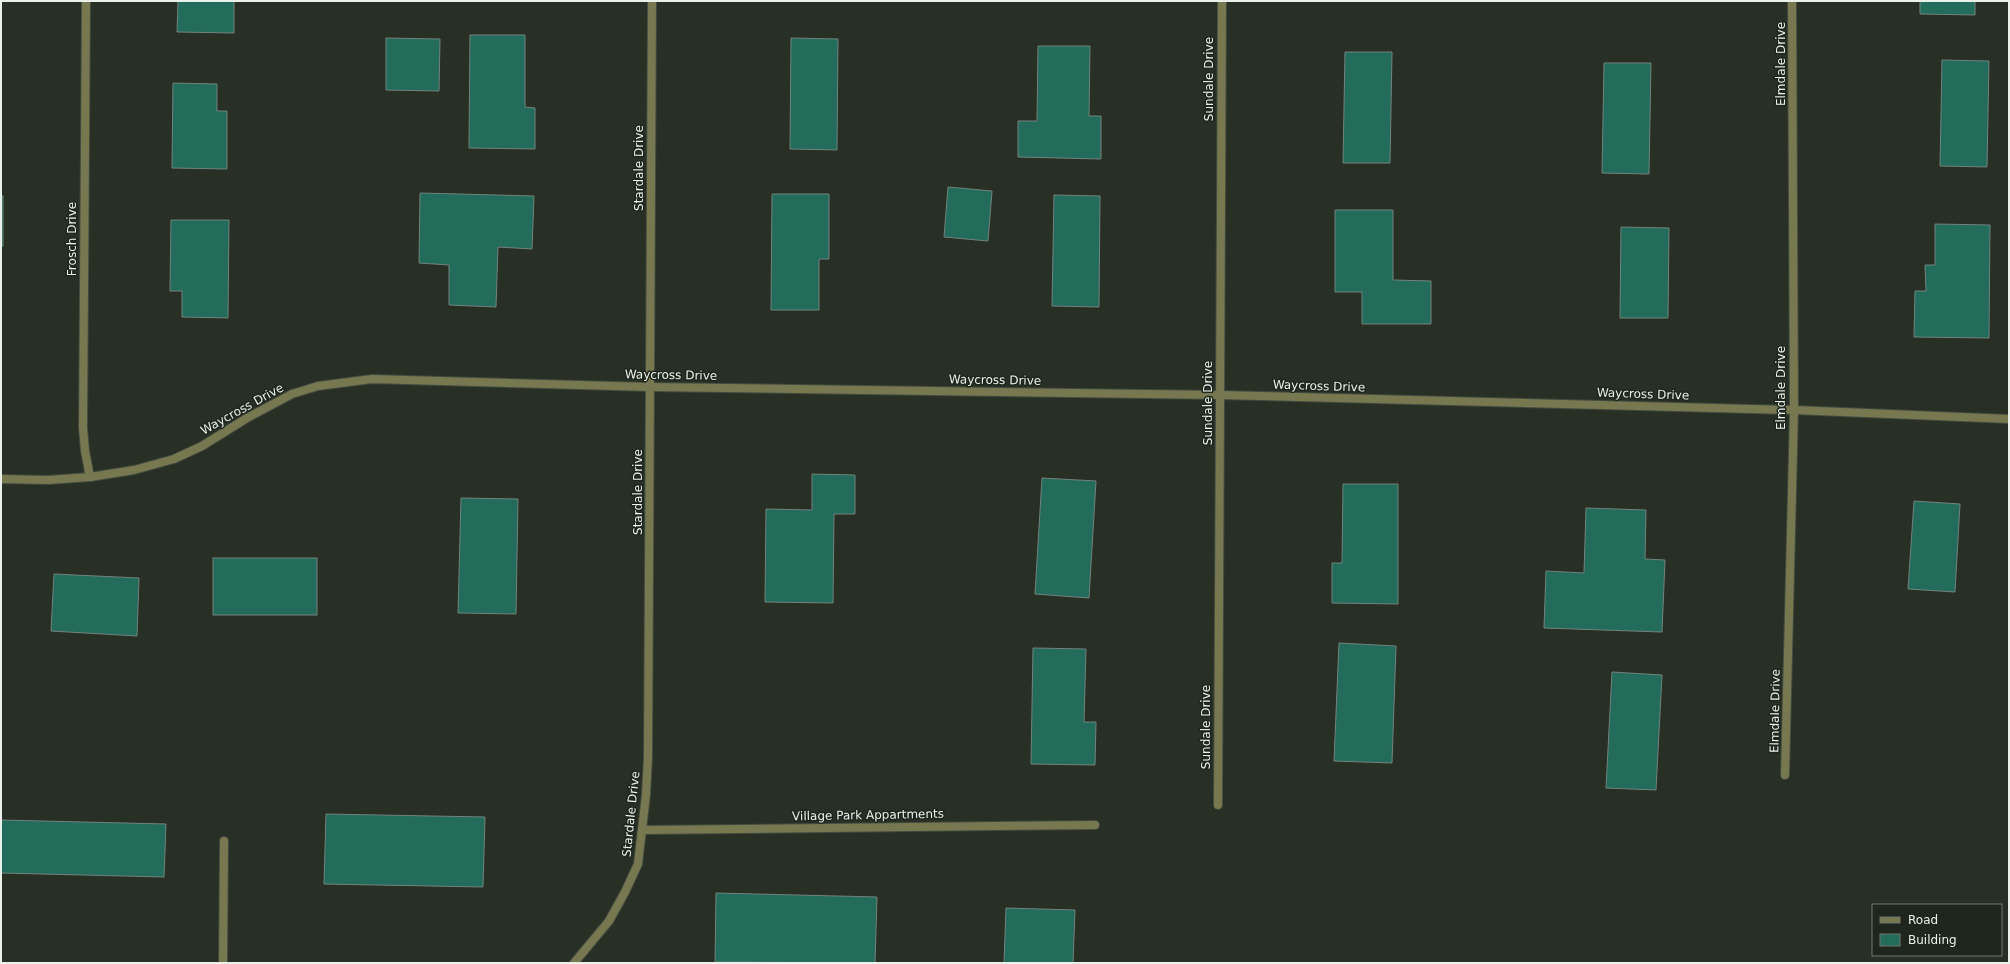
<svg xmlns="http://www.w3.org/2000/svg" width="2010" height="964" font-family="'DejaVu Sans',sans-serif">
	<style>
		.building { fill: #236b5a; stroke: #72837e }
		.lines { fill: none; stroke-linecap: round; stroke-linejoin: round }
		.service-casing { stroke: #434b41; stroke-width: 10 }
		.minor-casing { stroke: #434b41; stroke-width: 10 }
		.service { stroke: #777850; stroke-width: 8 }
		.minor { stroke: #777850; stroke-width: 8 }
		.labels { text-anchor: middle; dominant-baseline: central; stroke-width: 3; stroke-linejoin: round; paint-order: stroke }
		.street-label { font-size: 12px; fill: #eaf0ea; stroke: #1e261d }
	</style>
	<rect width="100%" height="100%" fill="#283026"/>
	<g class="building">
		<path d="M178 1H234V33L177 32Z"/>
		<path d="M1920 1H1975V15L1920 14Z"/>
		<path d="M470 35H525V107L535 108V149L469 148Z"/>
		<path d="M386 38 440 39 439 91 386 90Z"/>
		<path d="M791 38 838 39 837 150 790 149Z"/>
		<path d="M1038 46H1090L1089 116H1101V159L1018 157V121H1037Z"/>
		<path d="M1345 52H1392L1390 163H1343Z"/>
		<path d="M1942 60 1989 61 1987 167 1940 166Z"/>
		<path d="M1604 63H1651L1649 174 1602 173Z"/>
		<path d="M173 83 217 84V111H227V169L172 168Z"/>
		<path d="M948 187 992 191 988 241 944 237Z"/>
		<path d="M420 193 534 196 532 249 498 247 496 307 449 305V265L419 263Z"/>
		<path d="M772 194H829V259H819V310H771Z"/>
		<path d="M1054 195 1100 196 1099 307 1052 306Z"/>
		<rect x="1" y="196" width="2" height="50"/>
		<path d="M1335 210H1393V280L1431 281V324H1362V292H1335Z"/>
		<path d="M171 220H229L228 318 182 317V291H170Z"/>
		<path d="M1935 224 1990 225 1989 338 1914 337 1915 291H1926L1925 265H1935Z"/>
		<path d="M1621 227 1669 228 1668 318H1620Z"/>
		<path d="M812 474 855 475V514H834L833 603 765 602 766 509 812 510Z"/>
		<path d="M1042 478 1096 481 1089 598 1035 594Z"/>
		<path d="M1343 484H1398V604L1332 603V563H1342Z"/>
		<path d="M461 498 518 499 516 614 458 613Z"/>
		<path d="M1914 501 1960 504 1955 592 1908 589Z"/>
		<path d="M1586 508 1646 510 1645 559 1665 560 1662 632 1544 628 1546 571 1584 573Z"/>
		<rect x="213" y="558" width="104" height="57"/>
		<path d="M54 574 139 578 137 636 51 631Z"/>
		<path d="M1339 643 1396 646 1392 763 1334 761Z"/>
		<path d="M1033 648 1086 649 1084 722H1096L1095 765 1031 764Z"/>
		<path d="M1612 672 1662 675 1656 790 1606 788Z"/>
		<path d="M326 814 485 817 483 887 324 884Z"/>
		<path d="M1 820 166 824 164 877 1 873Z"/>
		<path d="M716 893 877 897 875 963 715 962Z"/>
		<path d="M1006 908 1075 910 1073 963H1004Z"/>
	</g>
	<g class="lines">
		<g class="service-casing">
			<g id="service">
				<path d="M642 830 1095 825"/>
				<path d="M223 963 224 841"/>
			</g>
		</g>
		<g class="minor-casing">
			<g id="minor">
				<path d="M86 1 83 428 85 451 90 477"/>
				<path d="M1 479 48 480 90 477 134 470 174 459 202 446 247 418 292 394 318 386 372 379 650 387 1220 395 1794 410 2009 419"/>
				<path d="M1785 775 1794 410 1792 1"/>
				<path d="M1218 805 1222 1"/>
				<path d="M574 963 609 921 625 892 638 864 646 795 648 757 652 1"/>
			</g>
		</g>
		<use href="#service" class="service"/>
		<use href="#minor" class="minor"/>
	</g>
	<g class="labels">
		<g class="street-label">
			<text transform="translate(1781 64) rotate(-90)">Elmdale Drive</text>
			<text transform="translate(1209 79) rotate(-90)">Sundale Drive</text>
			<text transform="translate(639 168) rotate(-90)">Stardale Drive</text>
			<text transform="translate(72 239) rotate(-90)">Frosch Drive</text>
			<text transform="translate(671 375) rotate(1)">Waycross Drive</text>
			<text transform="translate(995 380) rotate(1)">Waycross Drive</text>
			<text transform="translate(1319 386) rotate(2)">Waycross Drive</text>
			<text transform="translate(1781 388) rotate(-90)">Elmdale Drive</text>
			<text transform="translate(1643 394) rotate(2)">Waycross Drive</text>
			<text transform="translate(1208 403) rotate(-90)">Sundale Drive</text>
			<text transform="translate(242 409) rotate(-29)">Waycross Drive</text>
			<text transform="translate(638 492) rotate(-90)">Stardale Drive</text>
			<text transform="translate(1775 711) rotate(-89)">Elmdale Drive</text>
			<text transform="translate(1206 727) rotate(-90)">Sundale Drive</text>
			<text transform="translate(631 814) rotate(-84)">Stardale Drive</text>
			<text transform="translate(868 815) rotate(-1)">Village Park Appartments</text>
		</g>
	</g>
	<rect width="2010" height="964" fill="none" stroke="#eaf0ea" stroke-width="4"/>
	<rect x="1872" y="904" width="130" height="52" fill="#1e261d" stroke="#70776f"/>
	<rect x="1880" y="917" width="20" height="6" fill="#777850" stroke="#70776f"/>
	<text x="1908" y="924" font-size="12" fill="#eaf0ea">Road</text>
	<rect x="1880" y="934" width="20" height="12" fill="#236b5a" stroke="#70776f"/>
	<text x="1908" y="944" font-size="12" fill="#eaf0ea">Building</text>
</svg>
